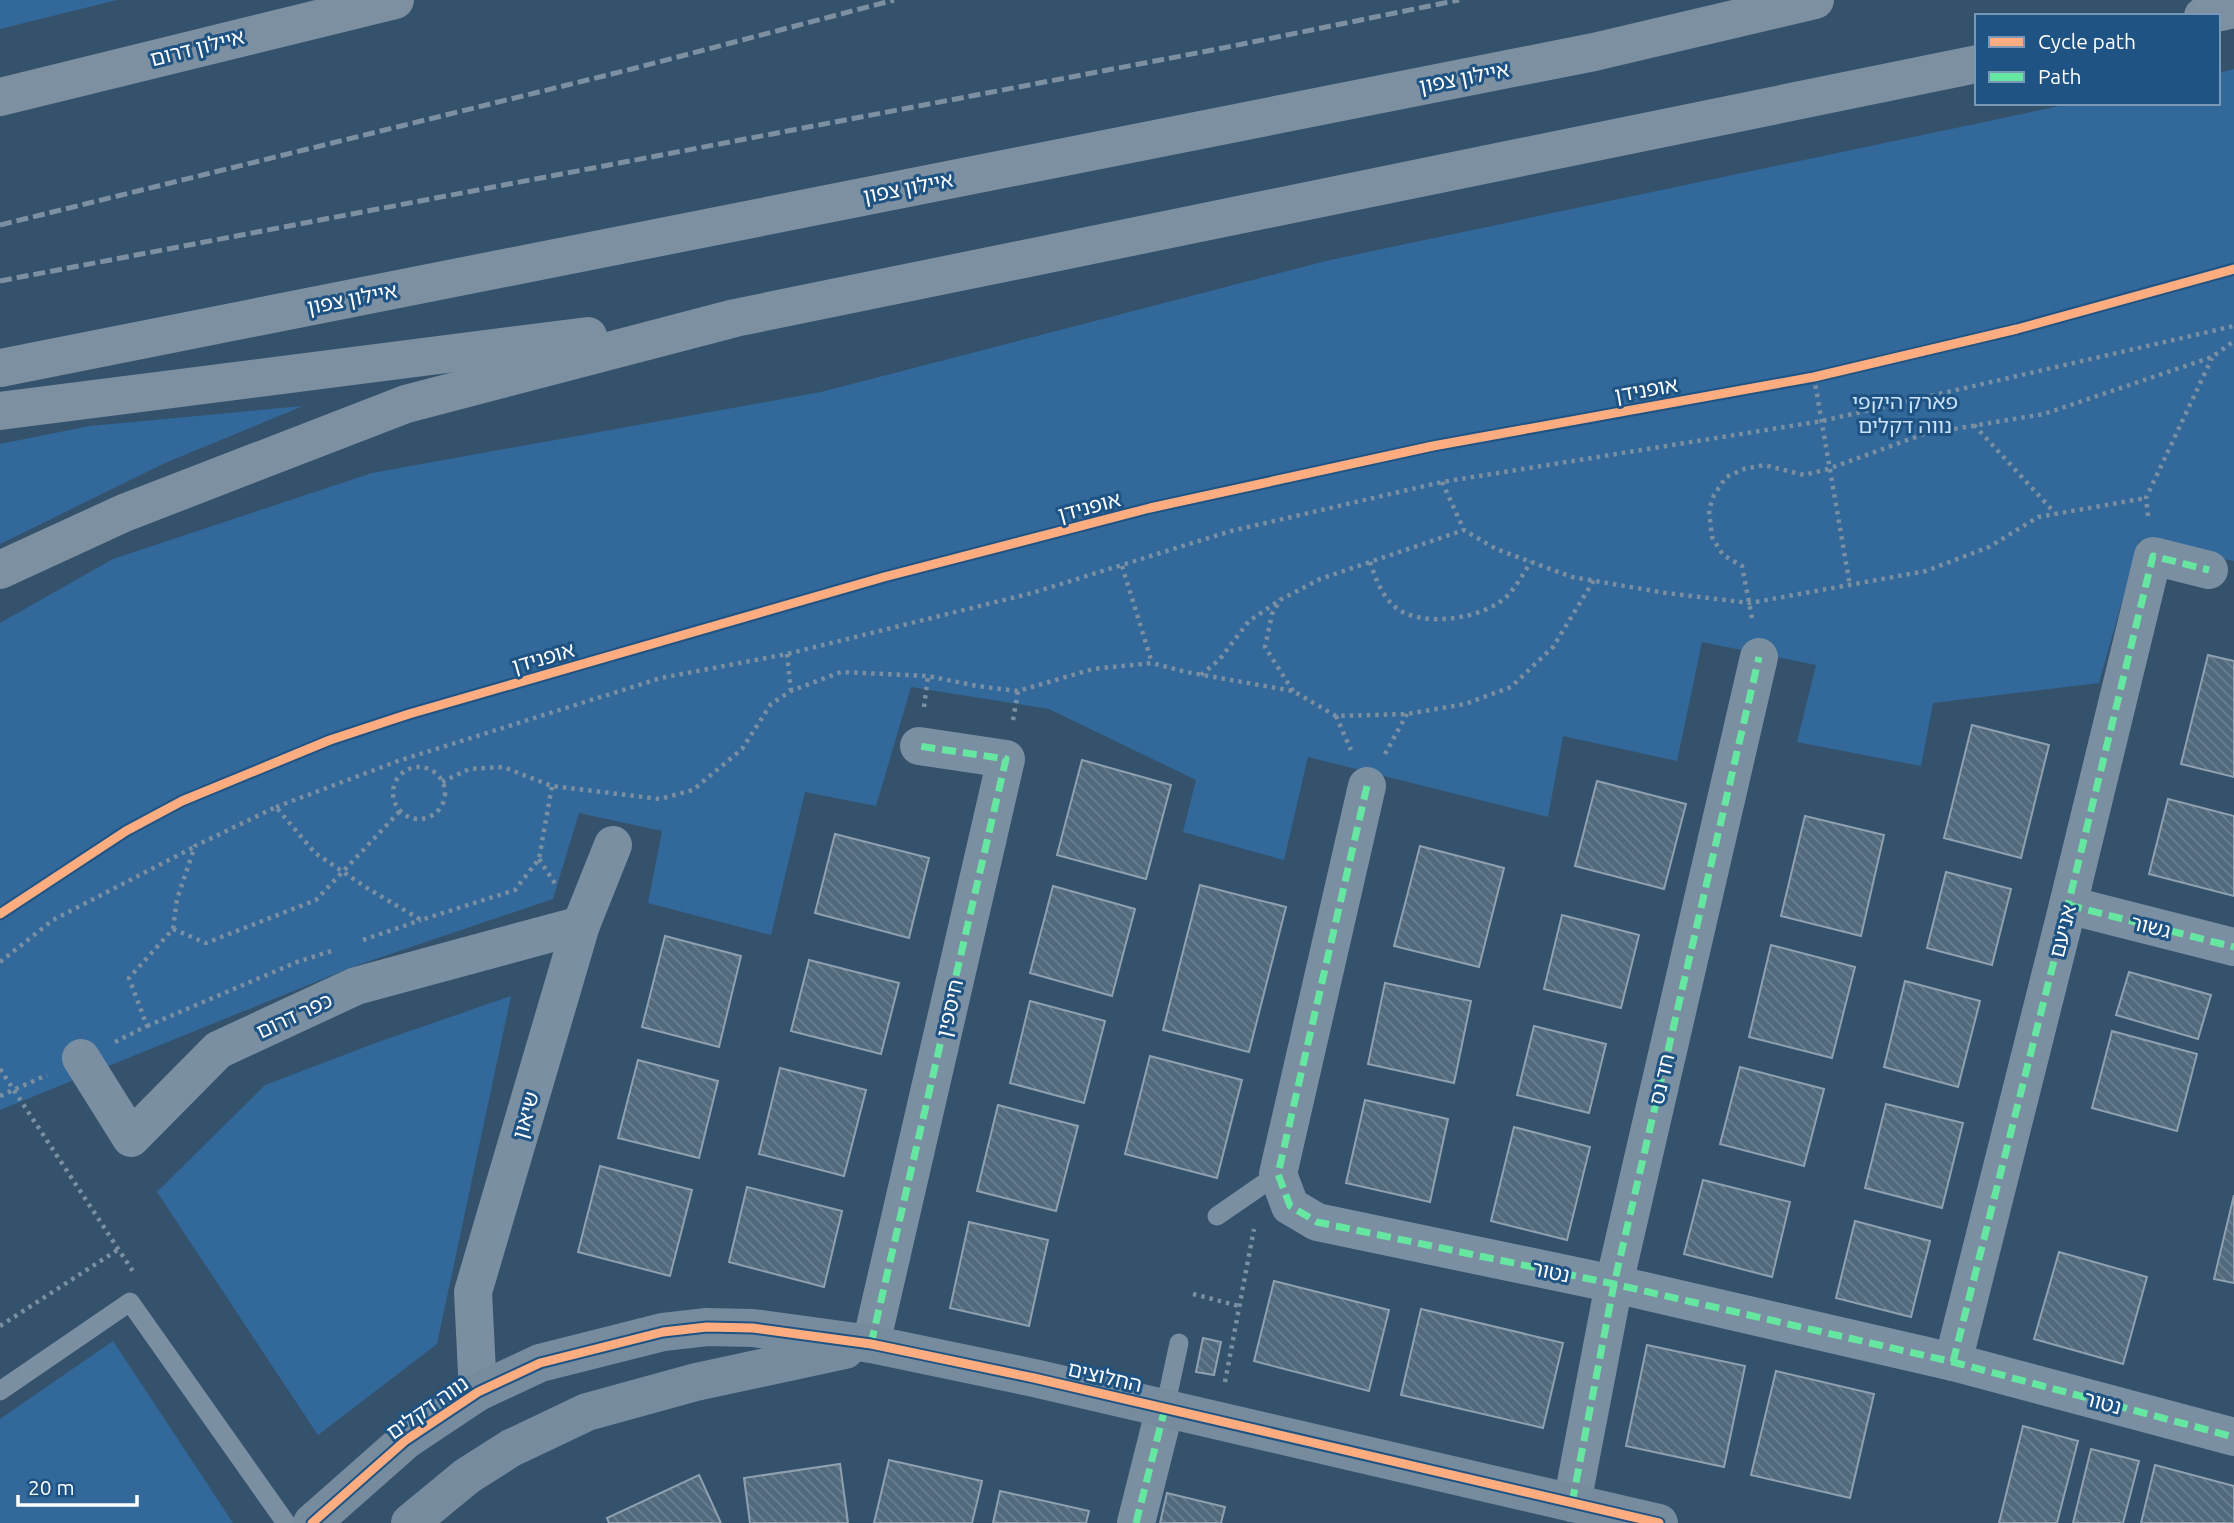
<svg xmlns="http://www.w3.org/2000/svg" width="2234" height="1523" font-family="Ubuntu,'Noto Sans Hebrew',sans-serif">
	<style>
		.green { fill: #32699a }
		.building { fill: url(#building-back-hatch); stroke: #8fa1b0; stroke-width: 2 }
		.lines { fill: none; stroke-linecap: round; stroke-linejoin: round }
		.path { stroke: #7b8fa2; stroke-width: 4.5; stroke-dasharray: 3.5 5; stroke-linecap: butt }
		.lane { stroke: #7b8fa2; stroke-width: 19 }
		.street { stroke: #7b8fa2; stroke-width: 38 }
		.secondary { stroke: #768c9e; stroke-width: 38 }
		.highway { stroke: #7c90a2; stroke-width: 38 }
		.rail { stroke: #7c90a2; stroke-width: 5; stroke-dasharray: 12 5; stroke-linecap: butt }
		.quiet { stroke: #66e7a1; stroke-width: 7; stroke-dasharray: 14 7; stroke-linecap: butt }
		.cycleway-casing { stroke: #1e5383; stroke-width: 13 }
		.cycleway { stroke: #ffac80; stroke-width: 9 }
		.labels { text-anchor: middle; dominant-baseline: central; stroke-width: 6; stroke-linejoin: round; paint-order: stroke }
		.street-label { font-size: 21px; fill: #fff; stroke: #1e5383 }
		.park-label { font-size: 21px; fill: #cae2f7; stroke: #1e5383 }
	</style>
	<defs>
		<pattern id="building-back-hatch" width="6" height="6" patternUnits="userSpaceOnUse" patternTransform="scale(1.75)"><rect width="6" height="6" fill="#51697d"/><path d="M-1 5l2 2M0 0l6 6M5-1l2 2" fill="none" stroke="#6b8090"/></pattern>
	</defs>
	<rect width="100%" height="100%" fill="#35526c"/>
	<g class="green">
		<path d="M0 0H117L0 29Z"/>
		<path d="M2234 69V561L2139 541 2099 683 1933 703 1921 766 1797 742 1816 665 1702 642 1677 761 1563 736 1548 817 1308 757 1284 860 1183 832 1196 780 1049 709 911 687 876 806 805 792 771 935 648 903 662 831 579 813 553 899 355 966 0 1110V623L113 559 372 473 821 392 1330 260 2074 103H2218V73Z"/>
		<path d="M303 406 165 463 0 544V444L90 426Z"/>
		<path d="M511 996 437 1344 318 1435 157 1192 265 1085 381 1041Z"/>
		<path d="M113 1341 233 1523H0V1419Z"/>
	</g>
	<g class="building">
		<path d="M2208 655 2234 661V777L2181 764Z"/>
		<path d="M1972 725 2049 745 2021 858 1944 838Z"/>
		<path d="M1082 760 1171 785 1146 879 1057 855Z"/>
		<path d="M1597 781 1686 804 1664 889 1575 866Z"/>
		<path d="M2168 799 2234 816V896L2149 874Z"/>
		<path d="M1805 816 1884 835 1861 936 1781 916Z"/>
		<path d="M835 834 929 858 909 938 815 913Z"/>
		<path d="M1420 846 1504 868 1479 967 1394 946Z"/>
		<path d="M1946 872 2011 889 1992 965 1927 948Z"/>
		<path d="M1200 885 1286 907 1249 1052 1163 1030Z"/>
		<path d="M1053 886 1135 909 1112 996 1030 973Z"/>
		<path d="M1562 915 1639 935 1621 1008 1544 989Z"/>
		<path d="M665 936 741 956 719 1047 642 1027Z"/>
		<path d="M1771 945 1855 967 1832 1058 1749 1037Z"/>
		<path d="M809 960 899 983 881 1054 791 1031Z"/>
		<path d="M2129 972 2211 995 2198 1039 2116 1015Z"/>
		<path d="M1905 981 1980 1001 1958 1087 1884 1067Z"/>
		<path d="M1385 983 1471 1001 1454 1083 1368 1064Z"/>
		<path d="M1030 1001 1105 1021 1084 1103 1010 1083Z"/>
		<path d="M1534 1026 1606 1044 1589 1113 1517 1095Z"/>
		<path d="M2112 1031 2197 1054 2177 1131 2092 1108Z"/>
		<path d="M1150 1056 1242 1080 1217 1178 1125 1154Z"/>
		<path d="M638 1060 718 1081 699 1158 618 1138Z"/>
		<path d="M1740 1067 1824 1089 1804 1166 1720 1144Z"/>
		<path d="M780 1068 866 1090 844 1176 759 1154Z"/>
		<path d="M1365 1100 1448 1119 1430 1202 1346 1183Z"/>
		<path d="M1886 1104 1963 1123 1942 1208 1865 1188Z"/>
		<path d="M998 1105 1078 1126 1056 1211 977 1191Z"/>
		<path d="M1514 1127 1590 1147 1567 1240 1491 1221Z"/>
		<path d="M600 1166 692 1190 670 1276 578 1252Z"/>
		<path d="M1703 1180 1790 1202 1772 1277 1684 1254Z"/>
		<path d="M747 1187 842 1211 824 1287 729 1262Z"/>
		<path d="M2234 1195V1283L2214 1279Z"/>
		<path d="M1855 1221 1930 1241 1911 1317 1836 1298Z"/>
		<path d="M969 1222 1048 1240 1029 1326 950 1308Z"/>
		<path d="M2059 1252 2147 1277 2123 1364 2034 1339Z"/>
		<path d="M1274 1281 1389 1310 1369 1391 1254 1361Z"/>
		<path d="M1421 1309 1563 1343 1543 1428 1401 1395Z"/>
		<path d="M1203 1338 1221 1342 1214 1375 1196 1372Z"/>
		<path d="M1647 1345 1745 1366 1724 1467 1626 1446Z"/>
		<path d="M1776 1371 1874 1394 1850 1498 1751 1475Z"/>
		<path d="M2023 1426 2078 1441 2057 1523H1999Z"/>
		<path d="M2091 1449 2139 1461 2123 1523H2073Z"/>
		<path d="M889 1460 982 1481 972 1523H874Z"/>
		<path d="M840 1464 848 1523H750L744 1478Z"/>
		<path d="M2155 1465 2234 1486V1523H2141Z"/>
		<path d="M699 1475 721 1523H609L607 1518Z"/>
		<path d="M1000 1491 1089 1511 1086 1523H993Z"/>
		<path d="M1167 1493 1225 1507 1221 1523H1160Z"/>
	</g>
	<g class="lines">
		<g class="path">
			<path d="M1814 377 1850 586"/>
			<path d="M1974 425 2055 513"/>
			<path d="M1442 482 1464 530 1496 549 1572 577 1666 593 1750 603 1926 571 1989 547 2038 517 2146 498"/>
			<path d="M2148 516 2146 498 2212 358"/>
			<path d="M1370 562C1375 577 1381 594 1393 605 1418 630 1487 619 1509 594 1518 584 1524 572 1531 562"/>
			<path d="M1122 566 1152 663"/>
			<path d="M1752 618 1742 566 1723 555 1712 537 1709 510 1714 495 1726 477 1744 469 1764 465 1804 475 1828 469 1924 434 2044 414 2212 357 2234 341"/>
			<path d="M787 654 791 691"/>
			<path d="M1201 675 1219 660 1249 621 1277 602"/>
			<path d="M1293 691 1265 647 1272 614 1280 600 1320 579 1464 530"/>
			<path d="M924 707 928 676"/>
			<path d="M1336 716 1351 750"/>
			<path d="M1013 720 1018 691"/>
			<path d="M1385 754 1407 714"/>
			<circle cx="419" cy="793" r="26"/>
			<path d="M442 782 469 769 503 767 552 786 660 799 693 790 742 749 771 704 791 691 841 672 928 676 977 686 1018 691 1093 669 1152 663 1186 672 1293 691 1336 716 1407 714 1465 704 1511 687 1553 647 1594 580"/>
			<path d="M276 807 398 761 661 678 787 654 1032 593 1231 531 1442 482 1822 421 2234 326"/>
			<path d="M539 859 556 885"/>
			<path d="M173 929 206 943 316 900 400 811"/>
			<path d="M363 940 421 920"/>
			<path d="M0 962 53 920 194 847"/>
			<path d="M147 1026 297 962 331 951"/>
			<path d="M115 1042 147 1026 129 978 173 929 177 899 195 846 276 807 315 853 367 888 421 920 515 890 539 859 552 786"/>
			<path d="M0 1069 134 1273"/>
			<path d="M0 1096 47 1075"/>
			<path d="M1193 1294 1239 1306"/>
			<path d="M0 1326 119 1249"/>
			<path d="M1225 1382 1254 1229"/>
		</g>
		<g class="lane">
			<path d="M1217 1216 1278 1174"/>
			<path d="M0 1391 130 1302 286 1523"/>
			<path d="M1165 1408 1179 1343"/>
		</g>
		<g class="street">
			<path d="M1367 786 1278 1174 1290 1206 1317 1222 1614 1284 1953 1362 2234 1437"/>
			<path d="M2068 905 2234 947"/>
			<path d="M81 1058 131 1138 218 1050 356 986 581 925"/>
			<path d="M871 1344 1006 759 919 746"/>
			<path d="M1953 1362 2068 905 2153 556 2209 570"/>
			<path d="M478 1392 473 1292 581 925 613 845"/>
			<path d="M1572 1503 1614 1284 1759 657"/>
			<path d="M1136 1523 1165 1408"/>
		</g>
		<g class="secondary">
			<path d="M312 1523 406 1440 478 1392 540 1363 663 1332 707 1327 753 1328 871 1344 1034 1378 1659 1523"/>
			<path d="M410 1523 467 1476 511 1448 587 1412 696 1382 845 1350"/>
		</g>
		<g class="highway">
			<path d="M2203 16 2234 9"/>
			<path d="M0 97 395 0"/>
			<path d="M0 368 1594 52 1815 0"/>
			<path d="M0 411 588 336"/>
			<path d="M0 570 124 513 406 404 735 318 1977 64"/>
		</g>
		<g class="rail">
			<path d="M0 225 632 69 894 0"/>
			<path d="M0 281 1218 49 1459 0"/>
		</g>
		<g class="quiet">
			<path d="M1367 786 1278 1174 1290 1206 1317 1222 1614 1284 1953 1362 2234 1437"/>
			<path d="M2068 905 2234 947"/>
			<path d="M871 1344 1006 759 919 746"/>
			<path d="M1953 1362 2068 905 2153 556 2209 570"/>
			<path d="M1572 1503 1614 1284 1759 657"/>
			<path d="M1136 1523 1165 1408"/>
		</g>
		<g class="cycleway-casing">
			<g id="cycleway">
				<path d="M0 914 126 831 182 801 330 740 409 714 884 577 1150 508 1433 446 1814 377 2017 329 2234 269"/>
				<path d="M312 1523 406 1440 478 1392 540 1363 663 1332 707 1327 753 1328 871 1344 1034 1378 1659 1523"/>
			</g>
		</g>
		<use href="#cycleway" class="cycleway"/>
	</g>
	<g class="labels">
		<g class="street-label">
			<text transform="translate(197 47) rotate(-14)">איילון דרום</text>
			<text transform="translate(1464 77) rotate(-11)">איילון צפון</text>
			<text transform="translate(908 187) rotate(-11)">איילון צפון</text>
			<text transform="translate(352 298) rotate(-11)">איילון צפון</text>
			<text transform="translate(1646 389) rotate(-10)">אופנידן</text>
			<text transform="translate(1089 506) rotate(-15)">אופנידן</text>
			<text transform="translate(543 657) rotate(-16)">אופנידן</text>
			<text transform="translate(2151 926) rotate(14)">גשור</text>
			<text transform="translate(2062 931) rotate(-76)">אניעם</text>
			<text transform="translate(949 1008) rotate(-77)">חיספין</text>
			<text transform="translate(294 1015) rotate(-25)">כפר דרום</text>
			<text transform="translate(1661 1079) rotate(-77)">חד נס</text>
			<text transform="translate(525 1115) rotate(-74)">שיאון</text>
			<text transform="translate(1551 1271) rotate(12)">נטור</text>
			<text transform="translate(1105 1376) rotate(13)">החלוצים</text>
			<text transform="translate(2103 1402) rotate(15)">נטור</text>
			<text transform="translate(427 1407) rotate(-35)">נווה דקלים</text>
		</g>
		<g class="park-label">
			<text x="1905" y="401">פארק היקפי<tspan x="1905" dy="24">נווה דקלים</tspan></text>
		</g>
	</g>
	<rect x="1975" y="14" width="245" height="91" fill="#1e5383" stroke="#7898b5" stroke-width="2"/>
	<rect x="1989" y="37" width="35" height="10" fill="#ffac80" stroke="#7898b5" stroke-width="2"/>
	<text x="2038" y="49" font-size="21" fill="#ffffff">Cycle path</text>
	<rect x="1989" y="72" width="35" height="10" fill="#66e7a1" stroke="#7898b5" stroke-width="2"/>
	<text x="2038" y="84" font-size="21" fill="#ffffff">Path</text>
	<path d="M18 1495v10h119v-10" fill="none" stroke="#ffffff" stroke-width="3.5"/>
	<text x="28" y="1495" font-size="21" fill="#ffffff" stroke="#1e5383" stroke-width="5" paint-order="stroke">20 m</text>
</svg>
